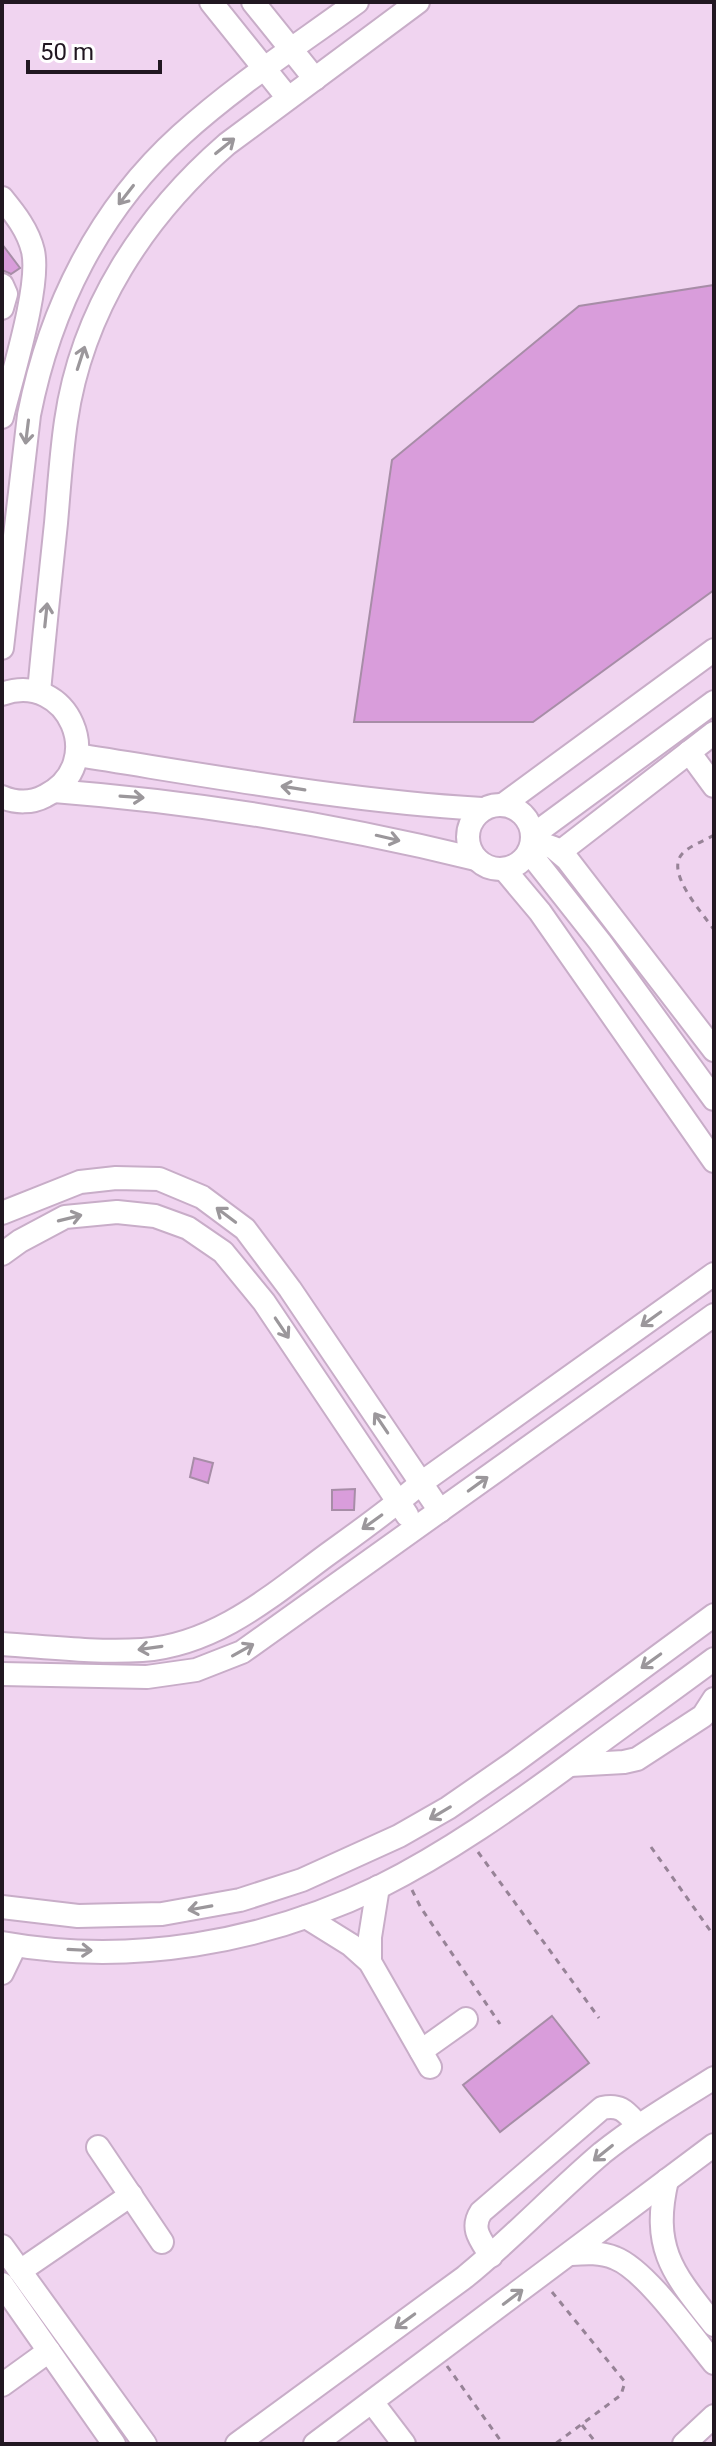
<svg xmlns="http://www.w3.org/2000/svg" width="716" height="2446" font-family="Roboto,sans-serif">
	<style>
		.building { fill: #d99ddb; stroke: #a78da7; stroke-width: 2 }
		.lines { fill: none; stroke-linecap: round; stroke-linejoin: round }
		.minor-casing { stroke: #c8adc8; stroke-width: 26 }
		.path { stroke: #978397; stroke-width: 3; stroke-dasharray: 6 6; stroke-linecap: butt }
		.minor { stroke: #fff; stroke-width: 22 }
		.oneway { stroke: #9b979b }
	</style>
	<rect width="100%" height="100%" fill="#f0d4f0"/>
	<g class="building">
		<path d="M2 244 20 268 11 274 2 270Z"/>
		<path d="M714 285V590L533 722H354L392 460 579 306Z"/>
		<path d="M194 1458 213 1463 208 1483 190 1477Z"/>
		<path d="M355 1489 354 1510H332V1490Z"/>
		<path d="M552 2016 589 2063 500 2132 463 2085Z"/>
	</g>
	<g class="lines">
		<g class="minor-casing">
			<g id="minor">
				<path d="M211 2 288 98"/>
				<path d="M253 2 315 79"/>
				<path d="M2 198C15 214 28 230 33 251 41 286 11 379 2 417"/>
				<path d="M2 285 6 294 2 308"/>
				<path d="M2 648 29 415C50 308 99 209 181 135 235 86 298 45 357 2"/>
				<path d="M39 692C44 636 50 580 56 523 59 489 61 455 66 421 82 310 144 216 227 144L418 2"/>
				<path d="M2 694C68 670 109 764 45 796 32 803 16 803 2 797"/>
				<path d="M689 752 714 786"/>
				<path d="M77 755C211 776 346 801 482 809"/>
				<path d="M54 791C196 802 337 825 476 859"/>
				<path d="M504 804 714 650"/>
				<circle cx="500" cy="837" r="32"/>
				<path d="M533 835 714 702"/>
				<path d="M532 840 554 848 567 859 714 1050"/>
				<path d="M529 852 600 942 714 1099"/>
				<path d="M560 852 714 733"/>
				<path d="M504 869 540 912 714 1161"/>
				<path d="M2 1213 80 1182 116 1178 159 1179 202 1197 245 1229 290 1289 440 1511"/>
				<path d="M2 1254 20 1241 65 1217 117 1212 155 1216 188 1228 223 1252 264 1302 407 1515"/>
				<path d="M2 1644C48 1647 96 1653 142 1650 214 1645 269 1598 324 1557 357 1533 390 1510 421 1483L714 1274"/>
				<path d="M2 1674 147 1677 196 1670 242 1652 714 1315"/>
				<path d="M570 1765 624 1762 637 1759 703 1716 714 1699"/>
				<path d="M2 1907 78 1916 162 1914 240 1900 302 1880 399 1836 448 1808 513 1763 714 1615"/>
				<path d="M306 1917 351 1945 370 1962 430 2067"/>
				<path d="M2 1943C131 1966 262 1943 379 1887 447 1853 511 1808 572 1763 619 1728 667 1694 714 1659"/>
				<path d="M370 1962V1937L378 1887"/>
				<path d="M2 1973 15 1946"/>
				<path d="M421 2051 466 2019"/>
				<path d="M98 2147 162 2242"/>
				<path d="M667 2180C651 2249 673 2273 714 2325"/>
				<path d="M2 2246 145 2444"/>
				<path d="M571 2254C586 2253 601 2252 615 2258 646 2270 691 2335 714 2363"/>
				<path d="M491 2256C481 2240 470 2229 481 2212L602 2108C621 2104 626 2112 638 2125"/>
				<path d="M20 2271 131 2195"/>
				<path d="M2 2284 114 2444"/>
				<path d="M2 2385 49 2351"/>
				<path d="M372 2402 404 2444"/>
				<path d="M237 2444 465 2277C513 2238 555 2193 602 2153 637 2125 676 2102 714 2078"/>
				<path d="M315 2444 714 2145"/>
				<path d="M684 2444 714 2416"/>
			</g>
		</g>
		<g class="path">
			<path d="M714 835C704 841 689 846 682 854 665 873 703 913 714 930"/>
			<path d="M651 1847 714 1936"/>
			<path d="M478 1852 599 2018"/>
			<path d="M412 1890 421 1908 500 2024"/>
			<path d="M552 2292 625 2382 621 2395 555 2444"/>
			<path d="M447 2366 503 2444"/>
			<path d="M582 2425 597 2444"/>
		</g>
		<use href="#minor" class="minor"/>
	</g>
	<defs><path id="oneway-shaft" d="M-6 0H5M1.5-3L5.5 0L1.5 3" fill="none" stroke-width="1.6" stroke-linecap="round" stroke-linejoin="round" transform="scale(2)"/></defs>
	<g class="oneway">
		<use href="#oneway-shaft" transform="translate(225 146) rotate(-39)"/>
		<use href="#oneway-shaft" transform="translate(126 195) rotate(128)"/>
		<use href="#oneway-shaft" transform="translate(81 358) rotate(-72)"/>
		<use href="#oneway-shaft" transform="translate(27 432) rotate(97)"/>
		<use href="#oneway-shaft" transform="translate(46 615) rotate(-84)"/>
		<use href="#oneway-shaft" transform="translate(293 788) rotate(-171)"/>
		<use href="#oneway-shaft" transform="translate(132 797) rotate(4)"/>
		<use href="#oneway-shaft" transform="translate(388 838) rotate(13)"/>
		<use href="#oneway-shaft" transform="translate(226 1215) rotate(-143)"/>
		<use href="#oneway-shaft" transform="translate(70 1218) rotate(-14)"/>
		<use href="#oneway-shaft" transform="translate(651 1319) rotate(144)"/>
		<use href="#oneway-shaft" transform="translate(282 1328) rotate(56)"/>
		<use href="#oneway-shaft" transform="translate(381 1423) rotate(-124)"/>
		<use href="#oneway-shaft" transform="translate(478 1484) rotate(-36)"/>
		<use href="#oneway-shaft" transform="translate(372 1522) rotate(144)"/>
		<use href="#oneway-shaft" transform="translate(150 1648) rotate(172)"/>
		<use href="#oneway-shaft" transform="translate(243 1650) rotate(-29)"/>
		<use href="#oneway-shaft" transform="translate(651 1661) rotate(144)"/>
		<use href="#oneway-shaft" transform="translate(440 1813) rotate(149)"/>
		<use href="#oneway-shaft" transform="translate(200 1908) rotate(170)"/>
		<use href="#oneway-shaft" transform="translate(80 1950) rotate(3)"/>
		<use href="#oneway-shaft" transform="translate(603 2153) rotate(141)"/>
		<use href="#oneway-shaft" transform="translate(513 2297) rotate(-37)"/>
		<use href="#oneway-shaft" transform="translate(405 2321) rotate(144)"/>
	</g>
	<rect width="716" height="2446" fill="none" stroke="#211721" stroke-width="8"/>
	<path d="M28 60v12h132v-12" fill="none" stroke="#211721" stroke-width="4"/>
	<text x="40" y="60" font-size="24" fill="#211721" stroke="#ffffff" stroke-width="6" paint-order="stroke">50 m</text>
</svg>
